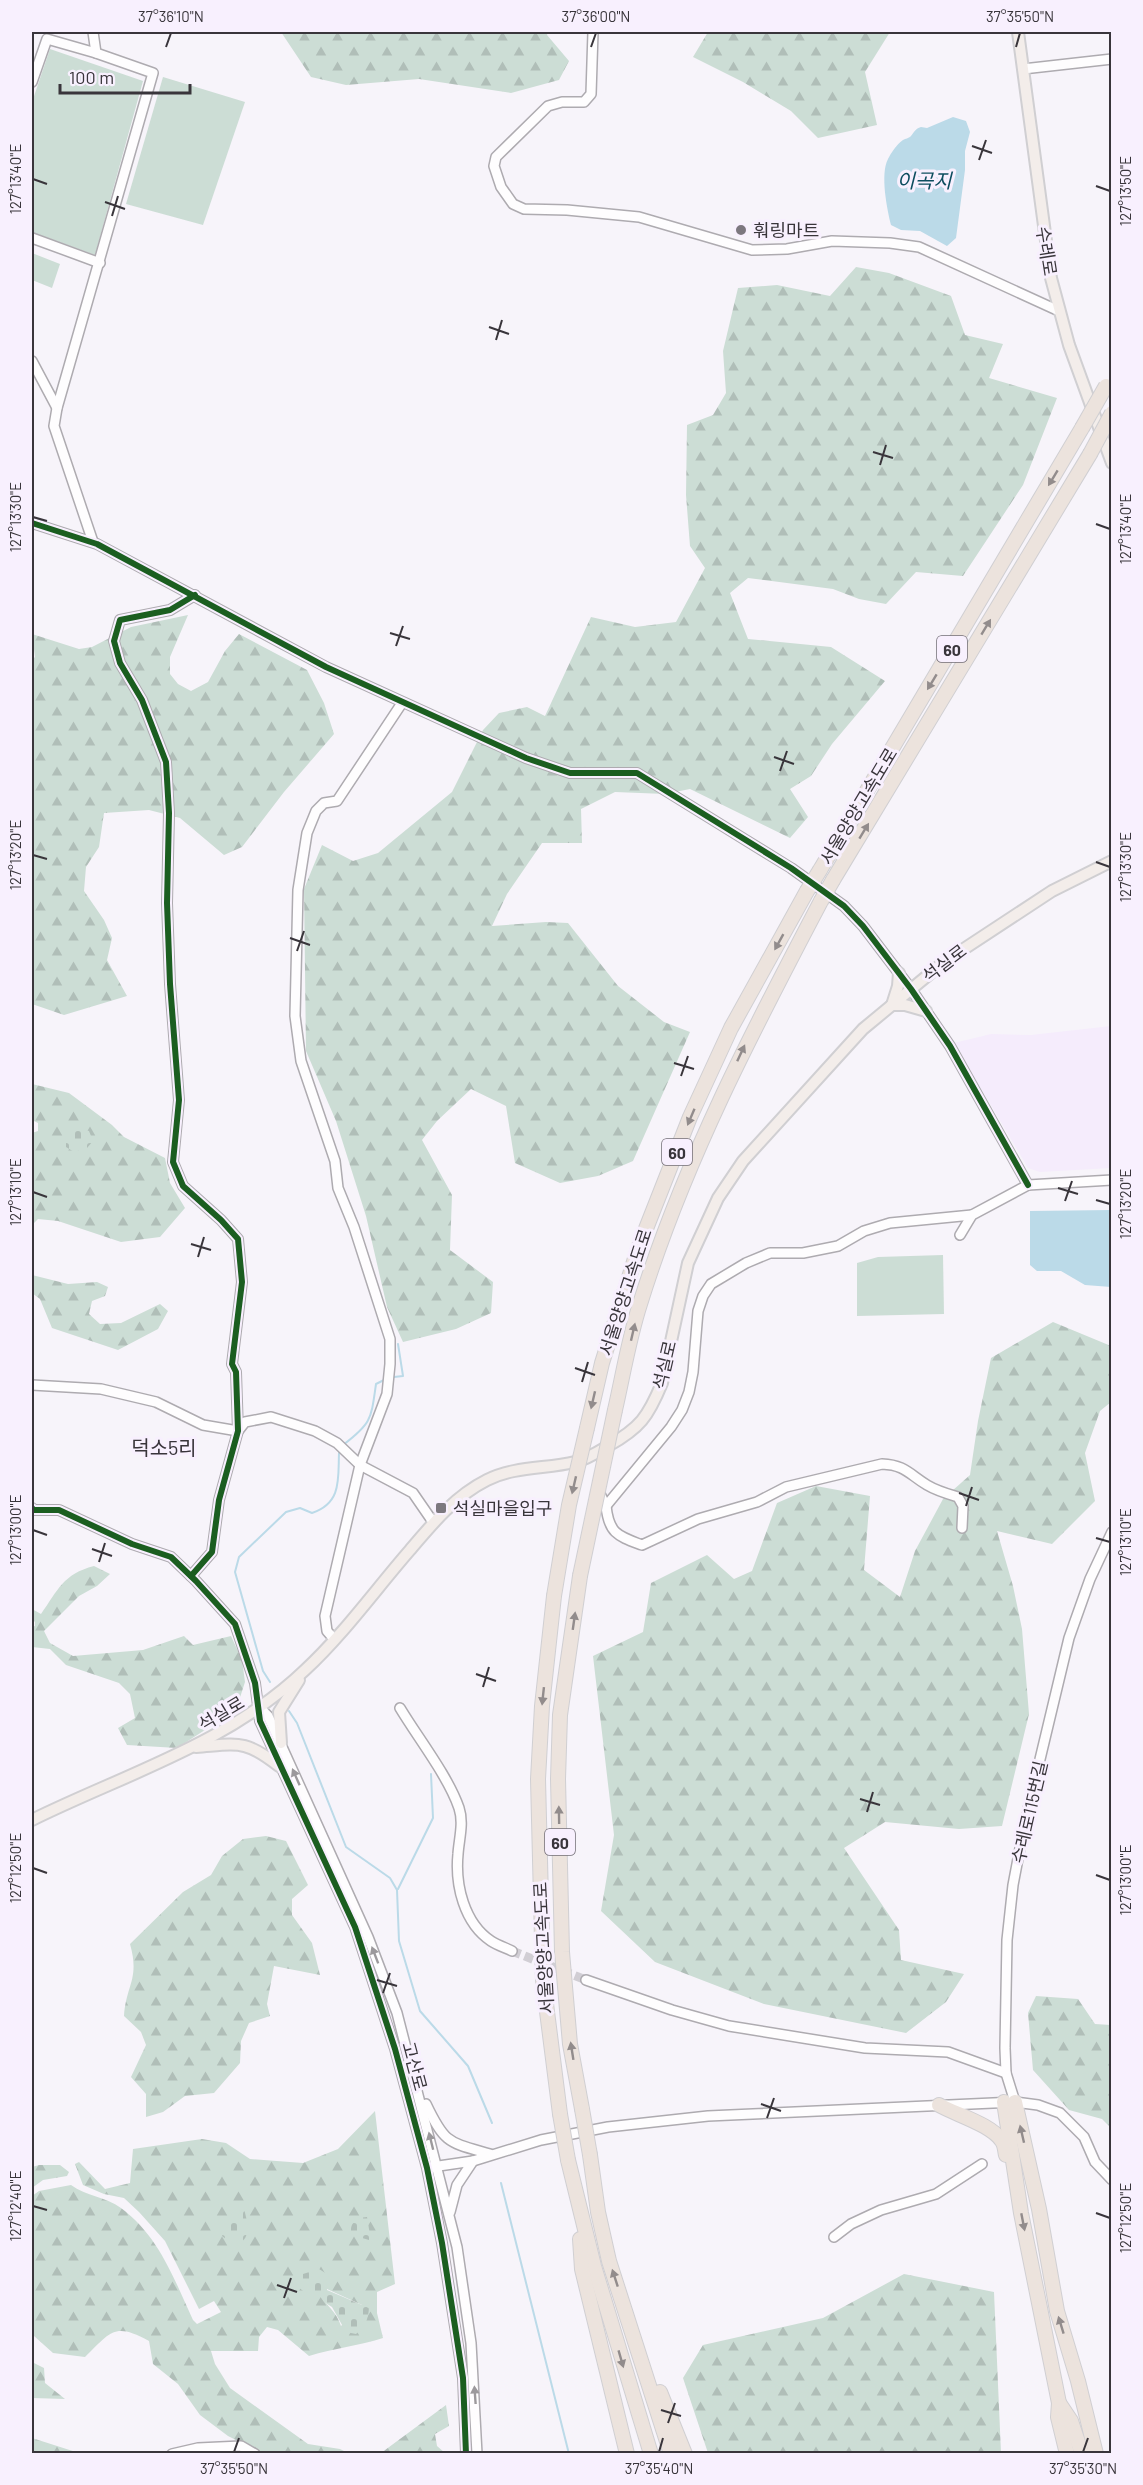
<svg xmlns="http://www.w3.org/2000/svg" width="1143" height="2485" font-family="Barlow,'Noto Sans KR',sans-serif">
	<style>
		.built { fill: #f5ecfc }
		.forest { fill: url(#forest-firs); fill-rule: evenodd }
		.cemetery { fill: url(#cemetery-stones) }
		.park { fill: #ccddd5 }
		.water { fill: #bbdae8 }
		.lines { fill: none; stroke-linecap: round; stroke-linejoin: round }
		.stream { stroke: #bbdae8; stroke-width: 2 }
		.minor-tunnel { stroke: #d1ced4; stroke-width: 9; stroke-dasharray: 9 4.5; stroke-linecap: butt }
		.minor-casing { stroke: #aeabb0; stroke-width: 12 }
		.major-casing { stroke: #d0cfd2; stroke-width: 14 }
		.highway-casing { stroke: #d0cfd2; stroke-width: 16 }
		.minor { stroke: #fefdfe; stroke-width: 9 }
		.major { stroke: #f3edea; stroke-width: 10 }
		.highway { stroke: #ece3dd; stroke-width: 14 }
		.highway-bridge-casing { stroke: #d0cfd2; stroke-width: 16; stroke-linecap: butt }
		.highway-bridge { stroke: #ece3dd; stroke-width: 14 }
		.cycleway-casing { stroke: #f8f0fe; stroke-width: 10 }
		.cycleway { stroke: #1b5e20; stroke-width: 6 }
		.oneway { fill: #928c8c }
		.oneway2 { fill: #9c999c }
		.ticks { fill: none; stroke: #39353b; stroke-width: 2 }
		.poi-dot { fill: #7c787e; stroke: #f8f0fe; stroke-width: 2 }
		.labels { text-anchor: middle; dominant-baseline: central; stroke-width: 6; stroke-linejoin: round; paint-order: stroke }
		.shield { fill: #f8f0fe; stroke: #726d76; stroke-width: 1.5 }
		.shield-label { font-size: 16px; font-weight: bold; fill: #39353b }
		.poi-label { font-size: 18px; fill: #39353b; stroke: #f8f0fe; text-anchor: start }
		.street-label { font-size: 18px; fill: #39353b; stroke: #f8f0fe }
		.water-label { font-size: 20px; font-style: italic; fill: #0d4d5f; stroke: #f8f0fe }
		.neighbourhood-label { font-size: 20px; fill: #39353b; stroke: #f8f0fe }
		.neatline { fill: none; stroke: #39353b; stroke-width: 2 }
		.ticks-label { font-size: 15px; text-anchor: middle; fill: #39353b }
	</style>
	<defs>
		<pattern id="forest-firs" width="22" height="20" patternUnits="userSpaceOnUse" patternTransform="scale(1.5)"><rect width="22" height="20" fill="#ccddd5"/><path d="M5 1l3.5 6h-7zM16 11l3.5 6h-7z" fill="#b0beb8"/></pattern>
		<pattern id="cemetery-stones" width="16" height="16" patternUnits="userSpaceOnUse" patternTransform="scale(1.5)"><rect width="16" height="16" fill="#ccddd5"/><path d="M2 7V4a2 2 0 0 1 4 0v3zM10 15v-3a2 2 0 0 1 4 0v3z" fill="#b0beb8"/></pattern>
	</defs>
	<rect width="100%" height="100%" fill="#f7f4fa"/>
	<path class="built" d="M1111 1026V1168L1040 1172 1028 1168 954 1043 991 1034 1031 1035Z"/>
	<g class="forest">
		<path d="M281 32H548L547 35 569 61 559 80 511 93 419 79 346 85 311 77Z"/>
		<path d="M708 32H890L865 72 877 125 818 138 791 111 743 82 693 57Z"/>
		<path d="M856 267 889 273 951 296 965 335 1003 344 989 378 1057 398 1023 485 963 576 916 572 886 604 859 599 833 589 748 578 730 593 748 639 831 647 885 681 832 744 811 776 790 789 808 817 790 838 690 789 665 794 615 792 581 809 582 843H542L507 894 492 926 546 922 568 923 618 986 664 1022 690 1032 633 1161 598 1176 560 1183 515 1163 506 1106 471 1089 437 1121 422 1140 452 1195 450 1250 493 1282 491 1313 456 1329 403 1342 387 1307 366 1216 336 1121 306 1051 304 889 322 845 353 861 378 853 452 792 483 730 499 713 527 707 545 716 591 617 635 627 676 622 705 568 690 546 686 495 687 425 713 415 726 393 723 351 738 288 777 285 830 296Z"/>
		<path d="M188 615 170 657V674L178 684 191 691 208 682 225 651 239 634 307 670 324 703 334 734 284 792 242 847 224 855 180 818 149 810 104 813 99 847 86 867 84 891 104 920 112 938 107 960 127 996 64 1015 32 1004V660L35 657 34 649 32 648V634L79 649 92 647 131 627Z"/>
		<path d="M32 1084 69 1093 112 1125 124 1137 165 1158 170 1183 185 1208 160 1237 121 1242 58 1221 38 1219 32 1225V1133L38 1131V1123L32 1120Z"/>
		<path d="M32 1275 68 1284 97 1282 108 1287 105 1296 92 1301 89 1314 100 1324 121 1323 160 1304 168 1311 158 1329 118 1350 52 1328 40 1299 32 1293Z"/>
		<path d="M1053 1322 1111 1346V1402L1100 1411 1085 1453 1095 1501 1052 1544 997 1531 1013 1586 1022 1629 1029 1714 1002 1826 959 1829 885 1822 844 1848 899 1930 901 1960 964 1974 946 2002 906 2033 764 2004 655 1962 601 1911 614 1835 593 1656 643 1632 651 1583 707 1555 734 1579 752 1571 777 1503 816 1486 870 1496 864 1570 900 1597 915 1551 943 1499 970 1475 978 1421 991 1358Z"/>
		<path d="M94 1566 110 1574 97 1586 79 1596 44 1631 50 1643 73 1656 143 1650 184 1636 193 1645 231 1636 242 1660 245 1682 236 1710 177 1748 127 1745 118 1728 135 1718 130 1694 119 1683 66 1665 50 1649 32 1647V1627L35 1626V1622L32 1619V1609L41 1614C58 1590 63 1574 94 1566Z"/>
		<path d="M266 1836 286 1841 308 1885 292 1899V1915L312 1943 320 1975 274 1966 267 2004 270 2016 249 2023 241 2041 240 2063 214 2093 185 2096 163 2112 146 2117V2094L131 2077 146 2045 141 2032 124 2016C126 1985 140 1979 130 1944L183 1892 211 1875 222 1856 243 1839Z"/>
		<path d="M1036 1996 1078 1999 1095 2024 1111 2025V2128L1102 2119 1069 2110 1033 2070 1028 2013Z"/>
		<path d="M375 2111 395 2284 377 2292V2313L383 2338C359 2346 334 2348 309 2356L278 2330 267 2327 259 2337 258 2351H211L215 2364 230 2388 308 2444 340 2449 348 2453H262L228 2436 200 2415 178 2384 153 2364 149 2341C114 2322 111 2332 85 2357L53 2353 34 2336 32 2338V2196L39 2191 71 2185C86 2196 106 2197 121 2208 159 2236 174 2279 193 2320L197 2324 221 2312 214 2301 199 2309 165 2241 139 2212 124 2198 104 2194 83 2185 75 2164 79 2162 105 2189 130 2183 133 2149 202 2139 226 2143 250 2159 303 2163 338 2149ZM327 2289 362 2305 341 2326C336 2311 327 2306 319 2294Z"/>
		<path d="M39 2165H60L69 2172 67 2176 43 2180 32 2188V2167Z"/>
		<path d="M904 2274 994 2292 1001 2453H708L683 2378 703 2345 823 2318Z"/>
		<path d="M32 2362 44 2368 45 2383 65 2399 32 2398Z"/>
		<path d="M446 2405 449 2426 435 2434 437 2446 445 2453H381Z"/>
		<path d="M32 2438 79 2453H32Z"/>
	</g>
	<g class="cemetery">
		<path d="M79 1128 89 1131 93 1141 87 1148 74 1152 66 1147V1138Z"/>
		<path d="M244 2209C248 2224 252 2241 234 2245L222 2236C227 2223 231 2215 244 2209Z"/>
		<path d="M367 2217 370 2235 369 2240 352 2235C348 2224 356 2218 367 2217Z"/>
		<path d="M319 2269 327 2274V2290L369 2308C368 2320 365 2327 356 2334L346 2332 332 2307 324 2302 319 2295 307 2294 298 2287 303 2274Z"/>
	</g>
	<g class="park">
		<path d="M50 49 143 81 95 255 32 232V102Z"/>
		<path d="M163 77 245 102 203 225 126 204Z"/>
		<path d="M32 253 60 264 52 288 32 280Z"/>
		<path d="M943 1255 944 1314 857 1316V1263L878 1257Z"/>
	</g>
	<g class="water">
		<path d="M953 117 966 121 970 132 965 151V170L956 238 947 246 920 231 901 230 891 225C887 209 880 174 888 159 891 153 897 144 903 140 906 138 908 139 911 136 915 131 915 129 921 127L927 128Z"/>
		<path d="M1111 1210V1287L1085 1285 1061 1271H1037L1030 1265V1211Z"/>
	</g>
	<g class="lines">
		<g class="stream">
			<path d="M394 1377 403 1376 398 1344"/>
			<path d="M343 1445C372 1423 371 1419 376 1384L386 1379"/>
			<path d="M270 1682 263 1671 235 1572 239 1557 286 1512 300 1508 312 1513C342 1503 338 1479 339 1453"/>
			<path d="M289 1711 297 1723 346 1847 390 1878 397 1890 399 1941 420 2011 468 2066 492 2123"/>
			<path d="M398 1889 433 1818 431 1774"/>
			<path d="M501 2183 569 2454"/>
		</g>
		<path class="minor-tunnel" d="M512 1951 586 1980"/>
		<g class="minor-casing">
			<g id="minor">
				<path d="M93 32 96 53 153 73 57 408 54 426 93 542"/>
				<path d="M593 32 591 94 584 102H562L548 106 496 157 494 166 501 187 513 204 524 209 567 210 639 217 752 250 787 249 832 241 890 243 919 247 1059 311"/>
				<path d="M1023 69 1112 59"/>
				<path d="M32 82 47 39 96 53"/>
				<path d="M32 238 100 263"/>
				<path d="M32 361 57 408"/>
				<path d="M32 523 97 544 326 667 526 758 570 773H637L791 868 844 906 863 926 911 989 950 1046 1028 1185"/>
				<path d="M960 1235 972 1215 1028 1185 1112 1180"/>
				<path d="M32 1385 101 1389 156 1402 203 1425 238 1431 245 1422 271 1417 315 1431 337 1443 360 1465 413 1493 433 1522"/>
				<path d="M598 1490 606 1506 671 1427 682 1410 689 1392 693 1372 698 1311 703 1296 711 1284 746 1263 770 1253H803L838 1246 864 1231 890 1223 972 1215"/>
				<path d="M606 1506C609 1534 618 1536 642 1545L698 1519 757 1502 786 1487 882 1464C905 1465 909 1474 927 1485 937 1491 948 1494 958 1497L963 1506 962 1528"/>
				<path d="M32 1508 34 1510H59L132 1544 171 1557 196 1581 235 1624 255 1683 260 1721 355 1927 395 2049 427 2168 442 2243 463 2378 466 2454"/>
				<path d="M191 1576 212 1552 219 1500 238 1431 236 1372 232 1364 242 1282 238 1239 221 1220 183 1186 173 1162 179 1100 170 984 167 903 169 813 166 762 142 700 120 663 114 641 120 620 170 610 195 595"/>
				<path d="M334 1639 327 1631 325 1616 360 1465 387 1394 390 1364V1339L354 1227 338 1188 335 1161 301 1061 295 1016 298 890 307 833 316 811 324 803 337 801 402 703"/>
				<path d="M259 1707 268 1716 368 1937 397 2013 457 2247 471 2343 477 2454"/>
				<path d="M400 1708C418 1738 448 1776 459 1808 464 1823 459 1839 458 1854 455 1885 464 1923 491 1941 497 1945 506 1948 512 1951"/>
				<path d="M586 1980 672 2010 729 2026 865 2048 948 2052 1006 2073"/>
				<path d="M1015 2102 1006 2073 1005 2048 1007 1940 1013 1885 1025 1822 1069 1638 1090 1579 1112 1532"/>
				<path d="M426 2104C445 2144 448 2142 490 2154"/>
				<path d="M432 2167 473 2161 541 2140 608 2127 708 2116 1015 2102 1038 2105 1060 2113 1084 2137 1095 2162 1112 2180"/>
				<path d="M450 2212 457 2185 473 2161"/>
				<path d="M834 2237 851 2224 881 2210 936 2194 982 2164"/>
				<path d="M172 2454 198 2448 241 2446 255 2454"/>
			</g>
		</g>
		<g class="major-casing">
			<g id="major">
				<path d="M1018 32 1051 278 1069 345 1112 463"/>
				<path d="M892 1005H905L926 1011"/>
				<path d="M892 1005 898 986 899 973"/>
				<path d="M281 1743 279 1712 299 1680"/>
				<path d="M196 1747C238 1744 245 1739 279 1766"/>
				<path d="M32 1820C125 1774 228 1744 305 1670 343 1635 376 1589 410 1550 432 1524 455 1496 487 1480 515 1466 546 1469 575 1462 587 1459 598 1452 608 1446 640 1428 648 1417 662 1383L688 1263 718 1198 743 1161 863 1029 944 962 1052 891 1112 861"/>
			</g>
		</g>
		<g class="highway-casing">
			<g id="highway">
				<path d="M820 870 1082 428"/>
				<path d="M833 880 1090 454"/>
				<path d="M615 1410C623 1375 629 1338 640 1304 684 1162 752 1032 821 901"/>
				<path d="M587 1428 602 1363 638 1249 690 1117 731 1028 807 891"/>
				<path d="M580 1576 560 1715 558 1779 562 1952 570 2044 582 2109"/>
				<path d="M554 1596 542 1706 538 1779 543 1980 560 2114"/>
				<path d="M1004 2102 1021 2213 1059 2403 1058 2417 1067 2454"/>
				<path d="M1015 2102 1039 2209 1057 2311 1078 2381 1096 2454"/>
				<path d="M939 2105C957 2115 992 2125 1002 2141 1005 2145 1005 2151 1006 2155"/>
				<path d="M590 2155 598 2212 609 2261 671 2454"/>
				<path d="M568 2160 594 2266 651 2454"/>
				<path d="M580 2239 582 2269 627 2454"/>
				<path d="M660 2392 685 2454"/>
				<path d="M1059 2403 1071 2421 1082 2454"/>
			</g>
		</g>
		<use href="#minor" class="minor"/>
		<use href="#major" class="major"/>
		<use href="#highway" class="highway"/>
		<g class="highway-bridge-casing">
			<g id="highway-bridge">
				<path d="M1082 428 1106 386"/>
				<path d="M1090 454 1112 413"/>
				<path d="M807 891 820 870"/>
				<path d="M821 901 833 880"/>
				<path d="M580 1576 615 1410"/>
				<path d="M554 1596 569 1505 587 1428"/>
				<path d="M582 2109 590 2155"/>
				<path d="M560 2114 568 2160"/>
			</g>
		</g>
		<use href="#highway-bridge" class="highway-bridge"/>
		<g class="cycleway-casing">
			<g id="cycleway">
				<path d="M32 523 97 544 326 667 526 758 570 773H637L791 868 844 906 863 926 911 989 950 1046 1028 1185"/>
				<path d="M32 1508 34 1510H59L132 1544 171 1557 196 1581 235 1624 255 1683 260 1721 355 1927 395 2049 427 2168 442 2243 463 2378 466 2454"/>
				<path d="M191 1576 212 1552 219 1500 238 1431 236 1372 232 1364 242 1282 238 1239 221 1220 183 1186 173 1162 179 1100 170 984 167 903 169 813 166 762 142 700 120 663 114 641 120 620 170 610 195 595"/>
			</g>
		</g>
		<use href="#cycleway" class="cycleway"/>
	</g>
	<defs><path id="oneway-solid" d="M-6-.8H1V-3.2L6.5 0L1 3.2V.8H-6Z" transform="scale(1.5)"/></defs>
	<g class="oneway">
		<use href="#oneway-solid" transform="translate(1053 478) rotate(121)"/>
		<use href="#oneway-solid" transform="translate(986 627) rotate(-59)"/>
		<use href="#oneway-solid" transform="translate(932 682) rotate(121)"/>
		<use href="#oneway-solid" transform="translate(864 831) rotate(-59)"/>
		<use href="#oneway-solid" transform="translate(779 942) rotate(119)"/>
		<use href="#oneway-solid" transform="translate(741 1053) rotate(-65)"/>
		<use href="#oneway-solid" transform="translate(691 1117) rotate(113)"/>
		<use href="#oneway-solid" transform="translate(633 1332) rotate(-77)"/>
		<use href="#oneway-solid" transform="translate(593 1400) rotate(103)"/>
		<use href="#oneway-solid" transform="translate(574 1485) rotate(103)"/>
		<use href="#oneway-solid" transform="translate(574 1621) rotate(-82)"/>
		<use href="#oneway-solid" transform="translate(543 1696) rotate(96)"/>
		<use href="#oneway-solid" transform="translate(559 1815) rotate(-91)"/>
		<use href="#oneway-solid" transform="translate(572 2051) rotate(-99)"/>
		<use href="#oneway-solid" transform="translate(1022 2134) rotate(-103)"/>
		<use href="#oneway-solid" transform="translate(1023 2222) rotate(79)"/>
		<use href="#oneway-solid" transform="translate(615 2278) rotate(-108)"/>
		<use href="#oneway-solid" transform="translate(1061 2325) rotate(-107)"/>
		<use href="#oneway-solid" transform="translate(621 2359) rotate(74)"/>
	</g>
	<g class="oneway2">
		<use href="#oneway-solid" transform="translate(296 1777) rotate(-114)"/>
		<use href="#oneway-solid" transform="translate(375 1955) rotate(-111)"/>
		<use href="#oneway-solid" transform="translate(431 2141) rotate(-104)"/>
		<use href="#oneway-solid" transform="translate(475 2395) rotate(-94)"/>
	</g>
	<path class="ticks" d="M166 47 171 33M591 47 596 33M1016 47 1020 33M972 146 992 153M979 160 986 140M33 179 47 184M1096 186 1110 191M105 202 125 209M112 216 118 196M489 327 509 334M496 340 502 320M873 452 893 458M880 465 886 445M33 517 47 521M1096 524 1110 529M390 633 410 639M396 646 403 626M774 757 794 764M780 771 787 751M33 855 47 859M1096 862 1110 867M290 938 310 945M297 951 304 931M674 1063 694 1069M681 1076 688 1056M1058 1188 1078 1194M33 1192 47 1197M1096 1200 1110 1204M1065 1201 1072 1181M191 1244 211 1250M198 1257 204 1237M575 1368 595 1375M582 1382 588 1362M959 1493 979 1500M966 1506 972 1487M33 1530 47 1535M1096 1538 1110 1542M92 1549 112 1556M99 1562 105 1543M476 1674 496 1681M483 1687 489 1667M860 1799 880 1805M867 1812 873 1792M33 1868 47 1873M1096 1875 1110 1880M377 1980 397 1986M383 1993 390 1973M761 2104 781 2111M767 2118 774 2098M33 2206 47 2210M1096 2213 1110 2218M277 2285 297 2292M284 2298 291 2278M661 2410 681 2416M668 2423 675 2403M234 2452 239 2438M659 2452 663 2438M1083 2452 1088 2438"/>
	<g class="poi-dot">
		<circle cx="741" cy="230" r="6"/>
		<rect x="435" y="1502" width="12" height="12" rx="3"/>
	</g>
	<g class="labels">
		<g class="shield">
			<rect x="937" y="636" width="30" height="26" rx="4.5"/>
			<rect x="662" y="1139" width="30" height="26" rx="4.5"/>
			<rect x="545" y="1829" width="30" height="26" rx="4.5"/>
		</g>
		<g class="shield-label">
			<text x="952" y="649">60</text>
			<text x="677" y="1152">60</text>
			<text x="560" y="1842">60</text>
		</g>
		<g class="poi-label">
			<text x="753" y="230">훠링마트</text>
			<text x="453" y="1508">석실마을입구</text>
		</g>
		<g class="street-label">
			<text transform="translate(1047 251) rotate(81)">수레로</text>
			<text transform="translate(858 806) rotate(-59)">서울양양고속도로</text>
			<text transform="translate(944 963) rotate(-37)">석실로</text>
			<text transform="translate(625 1292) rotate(-72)">서울양양고속도로</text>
			<text transform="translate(664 1365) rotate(-77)">석실로</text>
			<text transform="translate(221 1713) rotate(-31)">석실로</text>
			<text transform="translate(1029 1812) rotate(-77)">수레로115번길</text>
			<text transform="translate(543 1948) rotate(-93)">서울양양고속도로</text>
			<text transform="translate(415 2066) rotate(75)">고산로</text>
		</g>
		<g class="water-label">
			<text x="924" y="180">이곡지</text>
		</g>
		<g class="neighbourhood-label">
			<text x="164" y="1447">덕소5리</text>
		</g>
	</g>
	<rect width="1143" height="2485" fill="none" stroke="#f8f0fe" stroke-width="66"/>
	<path d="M60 84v9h130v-9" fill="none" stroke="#39353b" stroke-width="3"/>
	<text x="69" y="84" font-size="18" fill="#39353b" stroke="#f8f0fe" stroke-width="4.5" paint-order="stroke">100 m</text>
	<rect x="33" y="33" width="1077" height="2419" class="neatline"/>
	<g class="ticks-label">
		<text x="171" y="22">37°36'10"N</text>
		<text x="596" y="22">37°36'00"N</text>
		<text x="1020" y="22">37°35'50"N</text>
		<text transform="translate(16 179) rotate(-90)" y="5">127°13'40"E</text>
		<text transform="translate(1126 191) rotate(-90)" y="5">127°13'50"E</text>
		<text transform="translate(16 517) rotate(-90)" y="5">127°13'30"E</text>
		<text transform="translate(1126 529) rotate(-90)" y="5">127°13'40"E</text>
		<text transform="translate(16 855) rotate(-90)" y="5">127°13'20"E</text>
		<text transform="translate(1126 867) rotate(-90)" y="5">127°13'30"E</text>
		<text transform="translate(16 1192) rotate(-90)" y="5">127°13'10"E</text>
		<text transform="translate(1126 1204) rotate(-90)" y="5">127°13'20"E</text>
		<text transform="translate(16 1530) rotate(-90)" y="5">127°13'00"E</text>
		<text transform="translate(1126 1542) rotate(-90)" y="5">127°13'10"E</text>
		<text transform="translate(16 1868) rotate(-90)" y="5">127°12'50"E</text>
		<text transform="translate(1126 1880) rotate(-90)" y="5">127°13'00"E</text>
		<text transform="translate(16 2206) rotate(-90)" y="5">127°12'40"E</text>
		<text transform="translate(1126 2218) rotate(-90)" y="5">127°12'50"E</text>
		<text x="234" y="2474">37°35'50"N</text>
		<text x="659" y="2474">37°35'40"N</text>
		<text x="1083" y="2474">37°35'30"N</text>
	</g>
</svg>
